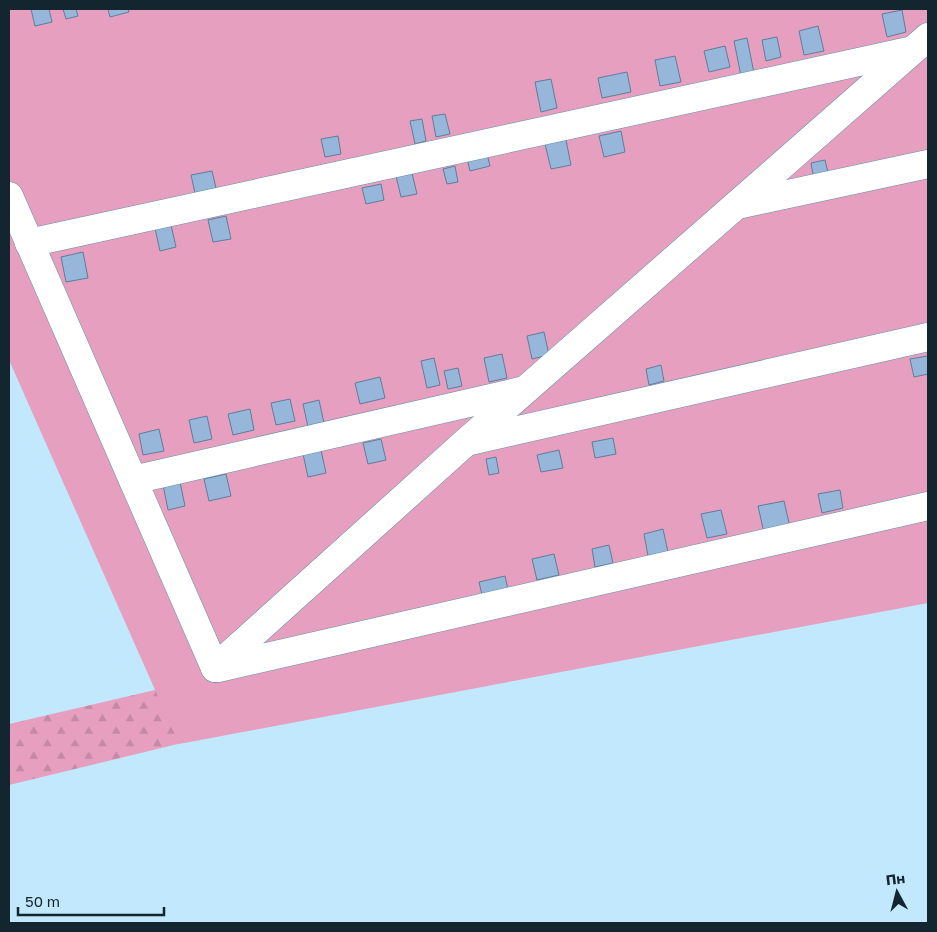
<svg xmlns="http://www.w3.org/2000/svg" width="937" height="932" font-family="'Golos Text',sans-serif">
	<style>
		.forest { fill: url(#forest-firs) }
		.garden { fill: #e79fbf }
		.building { fill: #97b7da; stroke: #5e7c9c }
		.lines { fill: none; stroke-linecap: round; stroke-linejoin: round }
		.minor-casing { stroke: #618fa6; stroke-width: 29 }
		.minor { stroke: #fff; stroke-width: 28 }
	</style>
	<defs>
		<pattern id="forest-firs" width="22" height="20" patternUnits="userSpaceOnUse" patternTransform="scale(1.25)"><rect width="22" height="20" fill="#e79fbf"/><path d="M5 1l3.5 6h-7zM16 11l3.5 6h-7z" fill="#c589a4"/></pattern>
	</defs>
	<rect width="100%" height="100%" fill="#c1e8fc"/>
	<path class="forest" d="M928 510V562L9 785V724Z"/>
	<path class="garden" d="M9 9H928V603L179 744 9 360Z"/>
	<g class="building">
		<path d="M31 9H49L52 22 35 26Z"/>
		<path d="M63 9H76L78 16 66 19Z"/>
		<path d="M108 9H128L129 12 110 17Z"/>
		<path d="M902 10 906 32 887 37 882 14Z"/>
		<path d="M818 26 824 51 804 55 799 31Z"/>
		<path d="M777 37 781 57 766 61 762 40Z"/>
		<path d="M747 38 754 73 741 76 734 41Z"/>
		<path d="M725 46 730 67 709 72 704 51Z"/>
		<path d="M675 56 681 82 660 86 655 60Z"/>
		<path d="M627 72 631 92 602 98 598 78Z"/>
		<path d="M551 79 557 108 541 112 535 82Z"/>
		<path d="M445 114 450 134 436 137 432 116Z"/>
		<path d="M422 119 426 141 415 144 410 121Z"/>
		<path d="M621 131 625 152 604 157 599 136Z"/>
		<path d="M338 136 341 154 325 157 321 139Z"/>
		<path d="M566 140 571 165 551 169 545 144Z"/>
		<path d="M486 150 490 166 470 171 466 154Z"/>
		<path d="M825 160 829 177 814 180 811 163Z"/>
		<path d="M455 166 458 182 447 184 443 169Z"/>
		<path d="M212 171 216 188 195 193 191 175Z"/>
		<path d="M412 173 417 194 401 197 396 176Z"/>
		<path d="M381 184 384 200 366 204 362 188Z"/>
		<path d="M226 216 231 239 213 242 208 220Z"/>
		<path d="M171 225 176 247 160 251 155 228Z"/>
		<path d="M83 252 88 278 66 282 61 257Z"/>
		<path d="M544 332 549 355 532 359 527 336Z"/>
		<path d="M502 354 507 378 489 382 484 358Z"/>
		<path d="M928 356V374L914 377 910 359Z"/>
		<path d="M434 358 440 385 427 388 421 361Z"/>
		<path d="M661 365 664 381 649 385 646 369Z"/>
		<path d="M458 368 462 386 448 389 444 371Z"/>
		<path d="M380 377 385 398 360 404 355 383Z"/>
		<path d="M290 399 295 421 276 425 271 403Z"/>
		<path d="M319 400 324 423 308 427 303 404Z"/>
		<path d="M250 409 254 430 233 435 228 414Z"/>
		<path d="M207 416 212 439 194 443 189 420Z"/>
		<path d="M159 429 164 451 143 455 139 434Z"/>
		<path d="M613 438 616 454 595 458 592 442Z"/>
		<path d="M381 439 386 460 368 464 363 443Z"/>
		<path d="M321 450 326 473 308 477 303 454Z"/>
		<path d="M559 450 563 468 541 472 537 455Z"/>
		<path d="M496 457 499 473 489 475 486 459Z"/>
		<path d="M226 474 231 496 209 501 204 479Z"/>
		<path d="M180 482 185 506 168 510 163 485Z"/>
		<path d="M840 490 843 508 822 513 818 494Z"/>
		<path d="M784 501 790 527 764 533 758 506Z"/>
		<path d="M721 510 727 534 707 538 701 514Z"/>
		<path d="M663 529 668 552 648 556 644 534Z"/>
		<path d="M609 545 613 563 595 567 592 549Z"/>
		<path d="M554 554 559 575 537 580 532 559Z"/>
		<path d="M505 576 509 594 483 599 479 582Z"/>
	</g>
	<g class="lines">
		<g class="minor-casing">
			<g id="minor">
				<path d="M9 196 215 668"/>
				<path d="M737 205 928 164"/>
				<path d="M29 243 909 51"/>
				<path d="M470 441 928 337"/>
				<path d="M133 480 521 391"/>
				<path d="M215 668 466 442 928 37"/>
				<path d="M218 668 928 506"/>
			</g>
		</g>
		<use href="#minor" class="minor"/>
	</g>
	<rect width="937" height="932" fill="none" stroke="#132630" stroke-width="20"/>
	<g transform="translate(897 892) rotate(353)" stroke="#c1e8fc" stroke-width="4" paint-order="stroke">
	<path d="M0-4L9 19L0 12L-9 19Z" fill="#132630"/>
	<text y="-8" font-size="14" font-weight="bold" text-anchor="middle" fill="#132630">Пн</text>
	</g>
	<path d="M18 907v8h146v-8" fill="none" stroke="#132630" stroke-width="2.5"/>
	<text x="25" y="907" font-size="15" fill="#132630" stroke="#c1e8fc" stroke-width="4" paint-order="stroke">50 m</text>
</svg>
